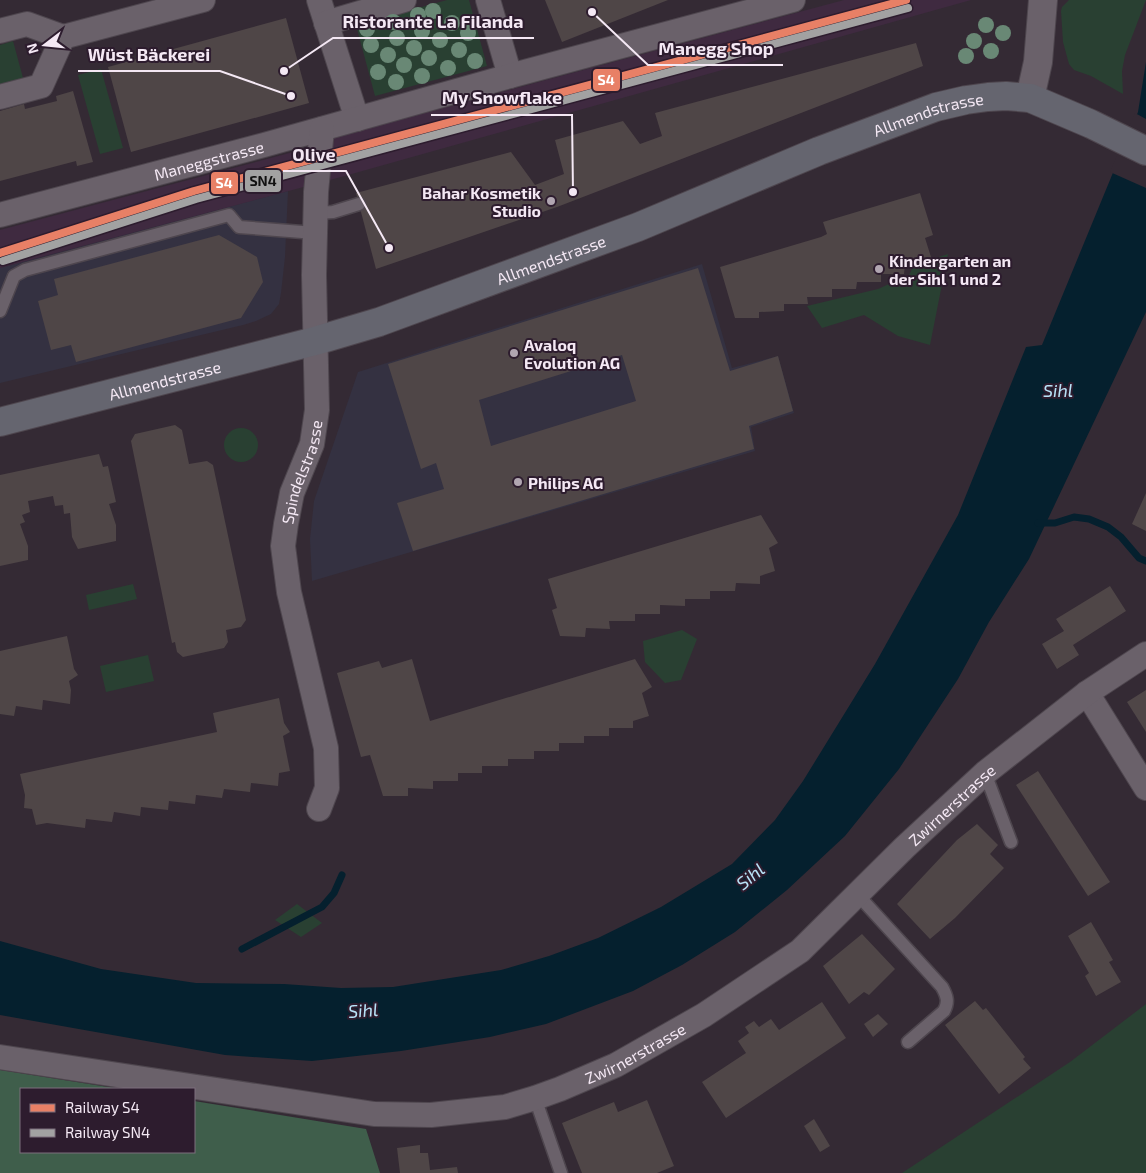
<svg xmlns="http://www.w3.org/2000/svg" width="1146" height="1173" font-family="'Exo 2',sans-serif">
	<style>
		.commercial { fill: #343141 }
		.built { fill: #3f2a40 }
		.green { fill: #294032 }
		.forest { fill: #3f5e4b }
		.water { fill: #05202e }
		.pier { fill: #342a34 }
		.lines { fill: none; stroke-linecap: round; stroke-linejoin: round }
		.stream { stroke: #05202e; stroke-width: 7 }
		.building { fill: #4f4647; fill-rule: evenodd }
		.lane-casing { stroke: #4e464e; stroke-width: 15 }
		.street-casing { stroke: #4e464e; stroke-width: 26 }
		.secondary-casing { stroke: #4e464e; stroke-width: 30 }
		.primary-casing { stroke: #4e464e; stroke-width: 30 }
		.lane { stroke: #6a616a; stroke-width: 12 }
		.street { stroke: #6a616a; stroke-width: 24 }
		.secondary { stroke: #6a616a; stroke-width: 28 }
		.primary { stroke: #65656f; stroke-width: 28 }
		.rail-1-casing { stroke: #2d1c2e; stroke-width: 11 }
		.rail-2-casing { stroke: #2d1c2e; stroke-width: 11 }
		.rail-1 { stroke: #e88066; stroke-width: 8 }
		.rail-2 { stroke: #a2a2a2; stroke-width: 8 }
		.tree { fill: #698875 }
		.poi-dot { fill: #b1a6b1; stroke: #2d1c2e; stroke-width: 2 }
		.labels { text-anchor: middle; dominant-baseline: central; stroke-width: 4; stroke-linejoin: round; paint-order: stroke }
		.street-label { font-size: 16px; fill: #f4e8f4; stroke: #2d1c2e }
		.poi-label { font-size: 16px; font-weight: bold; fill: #f4e8f4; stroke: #2d1c2e; text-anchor: start }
		.water-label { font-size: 18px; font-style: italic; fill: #b8e2f7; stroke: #2d1c2e }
		.leader { fill: none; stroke: #f4e8f4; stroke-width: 2 }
		.callout-dot { fill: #f4e8f4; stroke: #2d1c2e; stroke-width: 2 }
		.callout-label { font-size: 18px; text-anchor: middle; font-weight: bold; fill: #f4e8f4; stroke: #2d1c2e; stroke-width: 4; stroke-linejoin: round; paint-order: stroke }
		.line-badge { stroke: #2d1c2e; stroke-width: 2 }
		.badge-label { font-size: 14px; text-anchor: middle; font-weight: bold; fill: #fff }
		.pale-badge-label { font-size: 14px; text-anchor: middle; font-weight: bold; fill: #111 }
	</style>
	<rect width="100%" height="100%" fill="#342a34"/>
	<g class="commercial">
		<path d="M288 191 285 257 281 293 279 304 271 314 256 321 243 325 0 383V268Z"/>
		<path d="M702 264 732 368 778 356 794 413 751 427 755 451 312 581 310 539 314 501 358 372Z"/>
	</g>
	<path class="built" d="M844 0H971L341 177 0 268V230L331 142 330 138Z"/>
	<g class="green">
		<path d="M447 0H469L487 66 375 96 356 25Z"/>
		<path d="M1069 0H1146L1125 55 1122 71 1123 94 1091 76 1074 70 1069 64 1063 42 1061 11 1062 7Z"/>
		<path d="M13 41 23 78 0 85V45Z"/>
		<path d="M101 69 123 148 100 154 78 75Z"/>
		<path d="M948 254 930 345 898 336 864 315 822 328 807 306 878 289 909 275 914 265Z"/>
		<circle cx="241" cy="445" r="17"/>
		<path d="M133 584 137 599 89 610 86 595Z"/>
		<path d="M682 630 697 639 681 680 665 683 645 662 643 641Z"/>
		<path d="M148 655 154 681 106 692 100 666Z"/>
		<path d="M297 904 322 923 301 937 275 920Z"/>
		<path d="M1146 1004V1173H902L1070 1062Z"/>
	</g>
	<path class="forest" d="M0 1070 121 1089H21V1152H194V1101L366 1129 380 1173H0Z"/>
	<path class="water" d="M1146 62V312L1029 559 989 622 958 679 899 769 845 836 787 890 735 932 682 965 633 991 546 1024 490 1037 401 1051 312 1061 225 1055 0 1015V941L101 969 196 983 284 984 341 988 393 987 501 970 549 956 598 938 661 907 732 864 775 820 803 781 875 664 958 515 1026 347 1042 345 1138 112Z"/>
	<path class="pier" d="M1135 113 1146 119V188L1110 172Z"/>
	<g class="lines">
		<g class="stream">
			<path d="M1038 523H1055L1074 517 1089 519 1108 527 1121 537 1139 558 1146 561"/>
			<path d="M242 949 322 907 334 893 342 875"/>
		</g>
	</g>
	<g class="building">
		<path d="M545 0H668L562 42Z"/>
		<path d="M286 18 309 103 131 152 108 67Z"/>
		<path d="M916 43 923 66 557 207 376 269 356 193 511 152 535 185 564 174 555 140 623 121 640 144 662 136 655 113Z"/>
		<path d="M73 91 93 162 77 166 76 161 0 181V111L24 104 25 109 57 101 56 96Z"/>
		<path d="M920 193 933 235 925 238 931 257 905 265 904 274H881V282H857L856 289H832V297H807L808 304H784V311L759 312V318H735L720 267 821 237 827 234 823 222Z"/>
		<path d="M219 235 257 257 263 282 241 318 76 362 71 345 51 350 38 301 58 295 54 279Z"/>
		<path d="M698 268 730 371 778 356 793 411 749 426 754 449 413 551 397 503 444 489 436 463 421 469 388 364ZM622 355 636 401 491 446 479 400Z"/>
		<path d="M175 425 182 430 189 464 207 461 213 465 246 620 241 627 226 630 228 642 224 648 183 657 177 652 175 642 172 643 131 441 135 434Z"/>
		<path d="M99 454 103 467 108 466 116 502 109 504 116 525V541L78 549 72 537 70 513 64 514 63 505 55 506 53 496 28 501 30 512 22 515 25 522 20 524 28 546V560L0 566V475Z"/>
		<path d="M1146 493V531L1132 524Z"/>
		<path d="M761 515 778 543 769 548 775 571 760 576V584L736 583 735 591H710V599H685V606L660 605V614H635V621H609L610 629 586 628 585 637 560 636 552 610 557 608 548 579Z"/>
		<path d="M1110 586 1126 611 1073 645 1079 655 1057 669 1042 644 1064 631 1056 619Z"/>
		<path d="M67 636 74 669 78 675 69 681 71 690 70 704 43 700 42 710 16 706 14 716 0 714V651Z"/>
		<path d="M412 659 430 721 635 659 652 687 642 693 649 716 633 721V728H609V736H584V743H559V751H534V759H508V766H482V773H458V781H433V789L408 788V796H383L370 755 361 757 337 673 379 661 382 668Z"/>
		<path d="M1146 690V732L1127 702Z"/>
		<path d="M279 698 284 723 290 732 283 736 290 771 279 773 278 786 251 783 250 792 224 789 222 798 196 795 195 804 169 801 168 810 141 807 140 816 114 812 112 822 86 819 85 828 47 823 36 825 32 809 24 808 25 795 20 774 217 732 213 713Z"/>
		<path d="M1038 771 1110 882 1088 896 1016 785Z"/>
		<path d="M977 824 998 845 990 854 1004 868 955 918 930 939 897 904 957 840Z"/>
		<path d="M1091 922 1113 960 1109 962 1121 982 1096 996 1085 976 1089 973 1068 936Z"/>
		<path d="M862 934 895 969 869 995 864 992 849 1004 823 966Z"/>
		<path d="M975 1001 983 1010 986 1008 1025 1057 1023 1059 1031 1068 999 1094 945 1025Z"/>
		<path d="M822 1002 846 1038 726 1118 702 1082 746 1053 738 1041 749 1033 745 1027 754 1021 759 1027 771 1019 779 1030Z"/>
		<path d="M878 1014 888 1024 873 1037 864 1024Z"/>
		<path d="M647 1100 674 1166 657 1173H582L562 1123 614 1102 618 1112Z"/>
		<path d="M814 1119 830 1146 820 1152 804 1126Z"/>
		<path d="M420 1145V1153H428L430 1170 457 1167 458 1173H400L397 1148Z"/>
	</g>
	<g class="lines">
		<g class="lane-casing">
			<g id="lane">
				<path d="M316 213 333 212 359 204"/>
				<path d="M0 311 14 276 25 270 229 215 239 227 315 233"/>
				<path d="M985 773 1011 842"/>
				<path d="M857 894 942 987C947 996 949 1002 944 1011L908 1042"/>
				<path d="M535 1098 561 1173"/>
			</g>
		</g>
		<g class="street-casing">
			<g id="street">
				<path d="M319 0 357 119"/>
				<path d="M488 0 510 76"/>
				<path d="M326 23 404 0"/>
				<path d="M0 31 27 24 63 37"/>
				<path d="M0 97 41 86 63 37 203 0"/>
				<path id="s1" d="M0 215 264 145 510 76 793 0"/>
				<path d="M1087 693 1146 788"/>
				<path id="s2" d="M319 809 327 788 326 748 289 592 283 546 286 524 292 493 312 444 317 410 314 275 316 192 322 129"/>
				<path id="s3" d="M0 1057 374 1114 431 1115 505 1107 535 1098 560 1089 616 1065 704 1015 800 951 905 847 985 773 1087 693 1146 654"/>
			</g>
		</g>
		<g class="secondary-casing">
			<path id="secondary" d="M1030 98 1038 62 1043 0"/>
		</g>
		<g class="primary-casing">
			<g id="primary">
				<path id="s4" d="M0 422 315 341 379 322 638 227 819 151 936 107 966 100 988 97 1006 96 1030 98 1091 124 1146 151"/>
			</g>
		</g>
		<use href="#lane" class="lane"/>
		<use href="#street" class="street"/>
		<use href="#secondary" class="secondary"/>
		<use href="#primary" class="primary"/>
		<g class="rail-1-casing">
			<path id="rail-1" d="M0 253 194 191 906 0"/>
		</g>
		<g class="rail-2-casing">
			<path id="rail-2" d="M3 261 196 199 908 8"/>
		</g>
		<use href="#rail-1" class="rail-1"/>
		<use href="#rail-2" class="rail-2"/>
	</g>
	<g class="tree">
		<circle cx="433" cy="11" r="8"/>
		<circle cx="418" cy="15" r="8"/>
		<circle cx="393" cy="22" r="8"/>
		<circle cx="452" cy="23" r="8"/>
		<circle cx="986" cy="25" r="8"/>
		<circle cx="367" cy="29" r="8"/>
		<circle cx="422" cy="31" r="8"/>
		<circle cx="468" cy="33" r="8"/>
		<circle cx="1003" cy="33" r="8"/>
		<circle cx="397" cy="38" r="8"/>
		<circle cx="440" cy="40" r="8"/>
		<circle cx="974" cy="41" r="8"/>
		<circle cx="371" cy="45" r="8"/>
		<circle cx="414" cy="48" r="8"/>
		<circle cx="459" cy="50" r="8"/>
		<circle cx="991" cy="51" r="8"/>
		<circle cx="388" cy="55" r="8"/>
		<circle cx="966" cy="56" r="8"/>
		<circle cx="429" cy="58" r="8"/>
		<circle cx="475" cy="61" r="8"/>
		<circle cx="404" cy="65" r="8"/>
		<circle cx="448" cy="68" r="8"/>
		<circle cx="378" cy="72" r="8"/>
		<circle cx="422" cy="76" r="8"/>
		<circle cx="396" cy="82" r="8"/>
	</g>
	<g class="poi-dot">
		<circle cx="551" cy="201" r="5"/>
		<circle cx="879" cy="269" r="5"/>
		<circle cx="514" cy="353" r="5"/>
		<circle cx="518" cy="482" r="5"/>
	</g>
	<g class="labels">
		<g class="street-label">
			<text stroke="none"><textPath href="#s4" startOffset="980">Allmendstrasse</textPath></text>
			<text stroke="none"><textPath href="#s1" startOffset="216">Maneggstrasse</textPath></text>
			<text stroke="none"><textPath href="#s4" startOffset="575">Allmendstrasse</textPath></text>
			<text stroke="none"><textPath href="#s4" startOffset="170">Allmendstrasse</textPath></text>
			<text stroke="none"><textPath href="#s2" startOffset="346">Spindelstrasse</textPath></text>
			<text stroke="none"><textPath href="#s3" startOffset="1056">Zwirnerstrasse</textPath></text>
			<text stroke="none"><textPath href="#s3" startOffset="651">Zwirnerstrasse</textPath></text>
		</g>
		<g class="poi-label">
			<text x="541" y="192" text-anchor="end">Bahar Kosmetik<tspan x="541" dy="18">Studio</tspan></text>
			<text x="889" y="260">Kindergarten an<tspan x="889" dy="18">der Sihl 1 und 2</tspan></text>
			<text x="524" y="344">Avaloq<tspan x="524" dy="18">Evolution AG</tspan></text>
			<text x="528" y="482">Philips AG</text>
		</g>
		<g class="water-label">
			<text x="1058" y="390">Sihl</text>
			<text transform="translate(750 876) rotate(-39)">Sihl</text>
			<text transform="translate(363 1010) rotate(-4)">Sihl</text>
		</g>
	</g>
	<path class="leader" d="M284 71L333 38H534M592 12L648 65H783M291 96L220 71H78M573 192L572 115H431M389 248L346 171H283"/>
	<g class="callout-dot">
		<circle cx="284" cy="71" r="5"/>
		<circle cx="592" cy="12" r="5"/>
		<circle cx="291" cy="96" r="5"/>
		<circle cx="573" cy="192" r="5"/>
		<circle cx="389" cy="248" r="5"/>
	</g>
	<g class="callout-label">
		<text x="433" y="28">Ristorante La Filanda</text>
		<text x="716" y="55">Manegg Shop</text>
		<text x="149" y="61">Wüst Bäckerei</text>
		<text x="502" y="104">My Snowflake</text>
		<text x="314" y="161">Olive</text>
	</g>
	<g class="line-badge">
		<rect x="592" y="68" width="29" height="24" rx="5" fill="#e88066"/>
		<rect x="244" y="169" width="38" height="24" rx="5" fill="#a2a2a2"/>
		<rect x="210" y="171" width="29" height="24" rx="5" fill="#e88066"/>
	</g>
	<g class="badge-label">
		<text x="606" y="85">S4</text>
		<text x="224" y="188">S4</text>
	</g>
	<g class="pale-badge-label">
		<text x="263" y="186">SN4</text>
	</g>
	<rect x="20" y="1088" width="175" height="65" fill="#2d1c2e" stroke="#7d6e7d"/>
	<rect x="30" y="1104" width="25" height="8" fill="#e88066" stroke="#7d6e7d"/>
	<text x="65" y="1113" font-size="15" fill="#f4e8f4">Railway S4</text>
	<rect x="30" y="1129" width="25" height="8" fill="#a2a2a2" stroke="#7d6e7d"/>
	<text x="65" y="1138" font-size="15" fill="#f4e8f4">Railway SN4</text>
	<g transform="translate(45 45) rotate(254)" stroke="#2d1c2e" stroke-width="4" paint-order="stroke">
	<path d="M0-4L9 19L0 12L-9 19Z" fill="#f4e8f4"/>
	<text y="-8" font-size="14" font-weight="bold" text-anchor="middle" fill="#f4e8f4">N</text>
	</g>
</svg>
